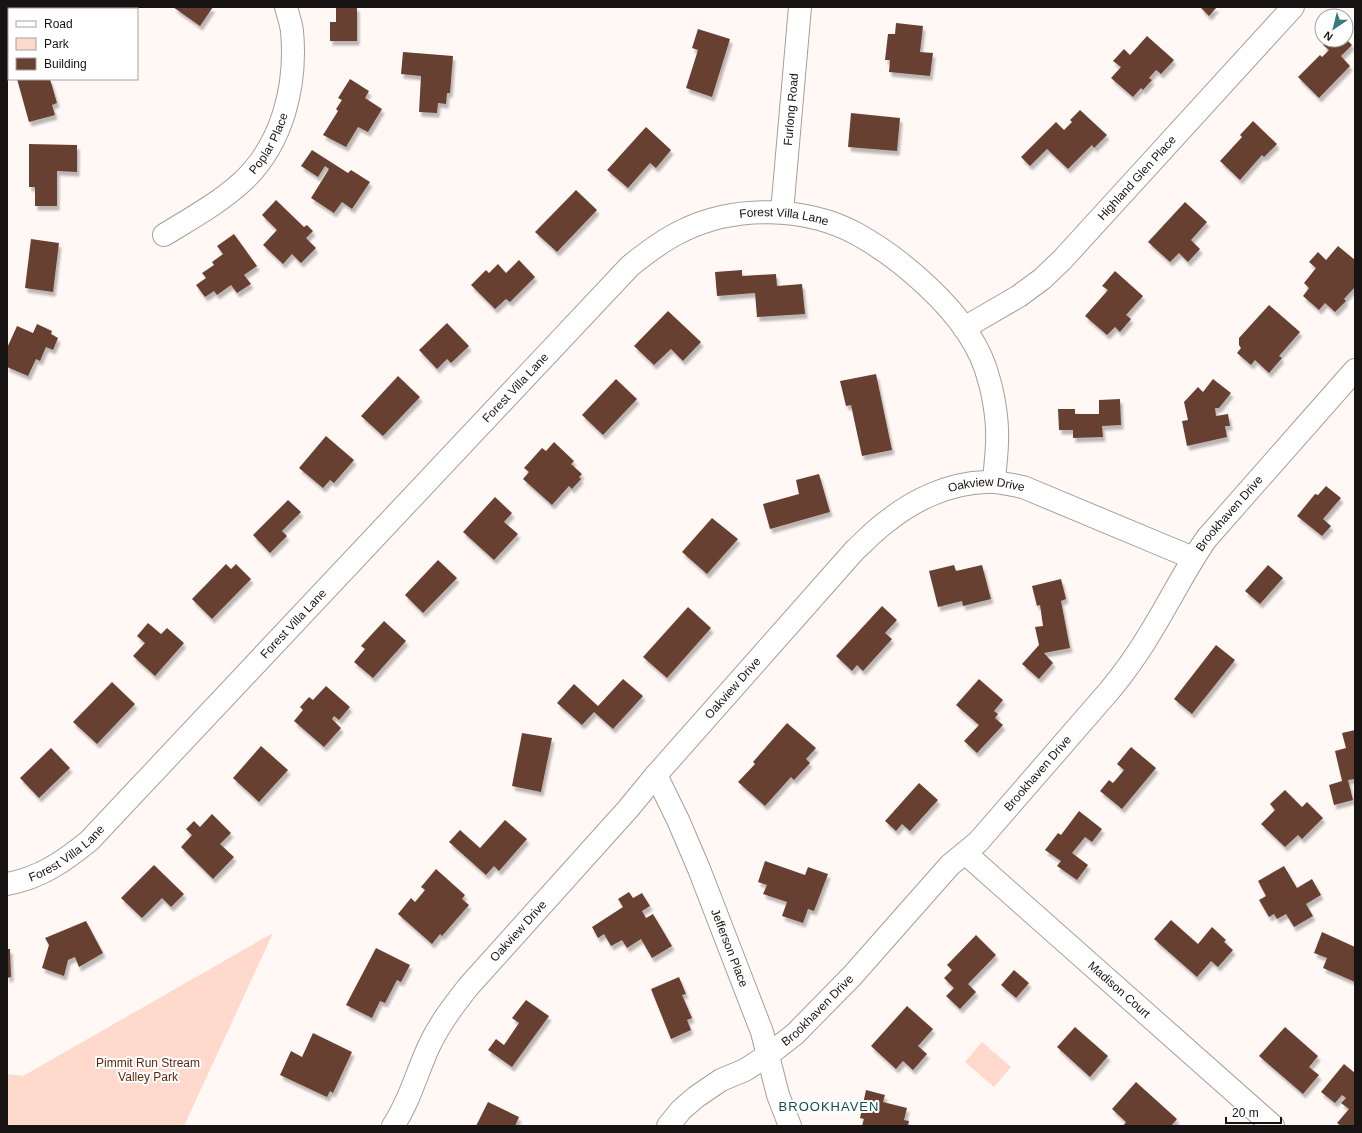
<svg xmlns="http://www.w3.org/2000/svg" width="1362" height="1133" font-family="Arial,sans-serif">
	<style>
		.green { fill: #ffd9cb }
		.building { fill: #684132; filter: url(#shadow) }
		.lines { fill: none; stroke-linecap: round; stroke-linejoin: round }
		.street-casing { stroke: #a69e9b; stroke-width: 24 }
		.street { stroke: #fff; stroke-width: 22 }
		.labels { text-anchor: middle; dominant-baseline: central; stroke-width: 4; stroke-linejoin: round; paint-order: stroke }
		.street-label { font-size: 12px; fill: #161312; stroke: #fff }
		.park-label { font-size: 12px; fill: #612910; stroke: #fff }
		.neighbourhood-label { font-size: 13px; letter-spacing: 1px; fill: #0f4d4c; stroke: #fff }
	</style>
	<defs>
		<filter id="shadow"><feDropShadow dx="2.5" dy="4.5" stdDeviation="1" flood-color="#0004"/></filter>
	</defs>
	<rect width="100%" height="100%" fill="#fff8f5"/>
	<g class="green">
		<path d="M273 933 184 1126H7V1074L23 1076Z"/>
		<path d="M982 1042 1011 1067 994 1087 965 1062Z"/>
	</g>
	<g class="building">
		<path d="M7 7H25L26 9H9V40L7 41Z"/>
		<path d="M173 7H213L200 26Z"/>
		<path d="M336 7H357V41H330V22H336Z"/>
		<path d="M1200 7H1217L1209 16Z"/>
		<path d="M896 23 923 26 920 52 933 53 930 76 889 72 890 60H885L888 34H895Z"/>
		<path d="M698 29 730 39 712 97 686 88 698 50 692 48Z"/>
		<path d="M1147 36 1174 60 1161 74 1156 70 1149 78 1152 80 1143 90 1141 88 1133 97 1111 78 1121 67 1113 61 1124 49 1130 55Z"/>
		<path d="M1346 39 1352 45 1341 56 1350 66 1319 98 1298 77 1320 55 1322 57 1329 50 1323 45 1328 40H1346Z"/>
		<path d="M403 52 453 56 450 93H447L446 104 438 103 437 113 419 112 421 76 401 74Z"/>
		<path d="M17 79H50L57 103 52 105 55 115 29 122Z"/>
		<path d="M350 79 369 91 365 98 382 109 368 132 358 127 346 147 323 135 338 111 336 109 342 100 338 98Z"/>
		<path d="M1080 110 1107 135 1094 148 1092 145 1068 169 1047 149 1030 166 1021 157 1056 122 1064 130 1072 122 1070 120Z"/>
		<path d="M851 113 900 118 897 151 848 147Z"/>
		<path d="M1253 121 1277 144 1264 157 1262 155 1240 180 1220 161 1242 137 1240 135Z"/>
		<path d="M646 127 671 150 656 168 650 163 628 188 607 170Z"/>
		<path d="M29 144 77 145V172L57 171V206H35V187H29Z"/>
		<path d="M312 150 348 173 351 170 370 182 352 209 342 202 334 213 311 198 329 169 325 166 318 177 301 166Z"/>
		<path d="M576 190 597 210 557 252 535 232Z"/>
		<path d="M276 200 304 227 307 225 313 231 306 238 316 248 301 263 292 254 283 264 263 245 277 230 262 215Z"/>
		<path d="M1185 202 1207 222 1191 240 1200 249 1188 262 1179 253 1170 262 1148 242Z"/>
		<path d="M234 234 257 266 244 275 251 284 237 293 231 285 217 295 214 291 205 297 196 285 206 278 202 273 214 265 212 262 223 254 217 246Z"/>
		<path d="M31 239 59 243 53 292 25 288Z"/>
		<path d="M1338 246 1355 260V287L1344 299 1346 301 1335 312 1325 303 1319 310 1303 296 1309 288 1304 283 1316 268 1309 262 1318 252 1326 260Z"/>
		<path d="M519 260 535 277 510 302 506 299 495 309 471 285 486 270 489 273 498 264 506 273Z"/>
		<path d="M742 270V276L776 274 777 286 802 284 805 314 757 317 755 293 717 296 715 272Z"/>
		<path d="M1115 271 1143 296 1126 315 1131 319 1120 332 1115 327 1107 335 1085 316 1108 290 1102 286Z"/>
		<path d="M1269 305 1300 332 1279 356 1282 358 1269 373 1255 360 1251 365 1237 353 1241 348 1239 345V338Z"/>
		<path d="M668 311 701 342 683 361 671 349 654 365 634 346Z"/>
		<path d="M447 323 469 346 451 363 447 359 437 369 419 350Z"/>
		<path d="M37 324 52 331 51 334 58 338 53 350 46 347 40 361 36 359 28 376 7 367V348L17 326 33 333Z"/>
		<path d="M876 374 892 450 862 456 851 405 846 406 840 381Z"/>
		<path d="M398 376 420 397 383 436 361 416Z"/>
		<path d="M616 379 637 399 603 435 582 415Z"/>
		<path d="M1213 379 1231 393 1219 408H1215L1216 416 1228 414 1230 426H1225L1227 437 1187 446 1182 421 1188 420 1184 402 1198 387 1203 392Z"/>
		<path d="M1120 399 1121 425 1102 426 1103 437 1073 438V430H1059L1058 409H1075V414H1099V400Z"/>
		<path d="M326 436 354 460 334 483 330 480 323 488 299 468Z"/>
		<path d="M554 442 574 461 571 464 582 474 579 477 581 479 572 489 569 486 552 505 523 479 529 472 524 468 542 448 546 451Z"/>
		<path d="M819 474 830 512 770 529 763 504 799 494 796 480Z"/>
		<path d="M1326 486 1341 498 1323 519 1331 526 1322 536 1297 516 1315 494 1318 495Z"/>
		<path d="M495 497 512 513 504 522 518 534 494 560 463 532Z"/>
		<path d="M288 500 301 512 282 531 287 536 270 553 253 535Z"/>
		<path d="M712 518 738 539 707 574 682 552Z"/>
		<path d="M438 560 457 578 423 613 405 595Z"/>
		<path d="M226 564 231 569 236 564 251 579 212 619 192 599Z"/>
		<path d="M954 565 956 571 982 565 991 599 963 606 962 601 938 607 929 571Z"/>
		<path d="M1268 565 1283 578 1260 604 1245 591Z"/>
		<path d="M1061 579 1066 599 1061 601 1070 648 1044 653 1053 663 1039 679 1022 664 1039 645 1035 627 1043 626 1040 605 1037 606 1032 586Z"/>
		<path d="M882 606 897 620 885 633 892 639 863 671 857 665 852 671 836 656Z"/>
		<path d="M688 607 711 628 667 678 643 657Z"/>
		<path d="M384 621 406 641 373 678 354 662 365 649 361 646Z"/>
		<path d="M148 623 161 634 167 628 184 643 155 676 133 656 145 643 137 636Z"/>
		<path d="M1216 645 1235 660 1192 714 1174 699Z"/>
		<path d="M623 679 643 696 613 729 594 712 582 725 557 703 574 684 598 706Z"/>
		<path d="M979 679 1003 700 994 711 998 714 995 718 1003 725 977 753 964 741 979 725 956 705Z"/>
		<path d="M112 682 135 704 97 744 73 722Z"/>
		<path d="M326 686 350 707 339 720 334 716 332 719 341 728 324 747 294 721 303 710 300 707 309 697 313 700Z"/>
		<path d="M787 723 816 748 806 759 810 763 794 780 791 777 765 806 738 782 755 764 753 762Z"/>
		<path d="M1355 730V779L1348 780 1353 800 1334 805 1329 785 1342 781 1335 751 1346 748 1342 733Z"/>
		<path d="M522 733 552 738 541 792 512 786Z"/>
		<path d="M261 746 288 770 259 802 233 778Z"/>
		<path d="M1131 747 1156 768 1122 809 1100 791 1109 780 1113 783 1124 770 1117 764Z"/>
		<path d="M51 748 70 768 39 798 20 778Z"/>
		<path d="M919 783 938 800 910 831 902 824 896 831 885 821Z"/>
		<path d="M1285 790 1302 807 1307 802 1323 818 1302 839 1298 835 1285 847 1261 824 1275 810 1270 804Z"/>
		<path d="M1079 811 1102 829 1092 842 1085 837 1072 853 1088 865 1077 880 1057 866 1061 861 1045 850 1058 833 1061 835Z"/>
		<path d="M212 814 231 833 220 844 234 857 213 879 181 847 192 835 186 829 194 821 200 827Z"/>
		<path d="M505 820 527 839 499 871 494 866 486 875 449 842 460 830 480 848Z"/>
		<path d="M765 861 805 875 808 867 828 874 814 911 808 909 803 923 782 916 787 902 763 894 767 885 758 882Z"/>
		<path d="M154 865 184 894 171 907 162 898 142 918 121 898Z"/>
		<path d="M1284 866 1297 888 1312 879 1321 895 1306 904 1313 916 1294 927 1286 914 1277 919 1274 914 1269 917 1259 900 1266 896 1258 881Z"/>
		<path d="M436 869 465 895 462 899 469 905 442 936 440 934 432 944 398 914 411 898 415 902 425 890 421 887Z"/>
		<path d="M629 892 633 898 642 893 650 906 642 911 646 918 653 914 672 946 652 958 641 939 627 948 622 940 611 946 604 934 598 938 592 927 623 907 618 899Z"/>
		<path d="M1171 920 1198 944 1212 927 1226 940 1224 942 1233 950 1218 967 1211 961 1197 977 1154 939Z"/>
		<path d="M86 921 103 953 79 967 75 957 68 960 64 976 42 968 49 945 45 938Z"/>
		<path d="M1322 932 1355 947V982L1323 968 1327 958 1314 953Z"/>
		<path d="M976 935 996 955 968 984 976 992 960 1009 946 996 954 988 944 978 952 970 947 965Z"/>
		<path d="M376 948 410 965 401 982 397 980 385 1003 380 1001 372 1018 346 1005Z"/>
		<path d="M7 949H10L11 977 7 978Z"/>
		<path d="M1014 970 1029 983 1016 998 1001 985Z"/>
		<path d="M679 977 686 994 682 995 692 1018 687 1020 691 1030 671 1039 651 989Z"/>
		<path d="M526 1000 549 1016 512 1067 488 1050 496 1039 504 1045 519 1023 512 1018Z"/>
		<path d="M907 1006 933 1029 918 1046 927 1054 913 1070 903 1061 896 1069 871 1046Z"/>
		<path d="M1075 1027 1108 1056 1090 1077 1057 1047Z"/>
		<path d="M1285 1027 1318 1056 1309 1067 1319 1075 1303 1094 1259 1056Z"/>
		<path d="M313 1033 352 1052 333 1093 330 1091 327 1097 280 1075 291 1051 302 1057Z"/>
		<path d="M1344 1064 1355 1073V1126H1341L1337 1123 1349 1109 1341 1103 1346 1098 1342 1095 1335 1103 1321 1092Z"/>
		<path d="M1136 1082 1177 1119 1171 1126H1123L1126 1122 1112 1109Z"/>
		<path d="M866 1090 885 1095 883 1102 907 1108 904 1120 909 1121 908 1126H862L864 1119 860 1118Z"/>
		<path d="M488 1102 519 1117 515 1126H476Z"/>
	</g>
	<g class="lines">
		<g class="street-casing">
			<g id="street">
				<path id="s1" d="M782 212 800 7"/>
				<path id="s2" d="M164 235C190 219 219 203 242 182 283 144 297 85 292 31 291 23 288 15 286 7"/>
				<path id="s3" d="M964 328 1019 296 1042 279 1062 260 1293 7"/>
				<path id="s4" d="M656 775 678 820 699 869 762 1032 778 1095 790 1126"/>
				<path id="s5" d="M965 853 1273 1126"/>
				<path id="s6" d="M7 884C40 878 63 862 89 841L630 266C646 253 663 240 682 231 734 205 805 206 857 234 882 248 906 266 927 286 954 311 980 343 989 380 993 393 997 417 997 431 998 447 995 465 994 482"/>
				<path id="s7" d="M393 1126C410 1101 417 1071 430 1044 440 1023 454 1005 468 987L628 809 656 775 855 550C865 541 874 531 885 523 913 500 949 483 986 482 998 481 1011 485 1023 487L1193 558"/>
				<path id="s8" d="M668 1126 681 1110 696 1097 721 1080 745 1070 768 1055 795 1034 852 976 950 865 978 842 1110 690C1124 673 1137 655 1149 635 1169 603 1185 569 1207 538L1355 370"/>
			</g>
		</g>
		<use href="#street" class="street"/>
	</g>
	<g class="labels">
		<g class="street-label">
			<text stroke="none"><textPath href="#s1" startOffset="103">Furlong Road</textPath></text>
			<text stroke="none"><textPath href="#s2" startOffset="142">Poplar Place</textPath></text>
			<text stroke="none"><textPath href="#s3" startOffset="231">Highland Glen Place</textPath></text>
			<text stroke="none"><textPath href="#s6" startOffset="1051">Forest Villa Lane</textPath></text>
			<text stroke="none"><textPath href="#s6" startOffset="716">Forest Villa Lane</textPath></text>
			<text stroke="none"><textPath href="#s7" startOffset="894">Oakview Drive</textPath></text>
			<text stroke="none"><textPath href="#s8" startOffset="839">Brookhaven Drive</textPath></text>
			<text stroke="none"><textPath href="#s6" startOffset="392">Forest Villa Lane</textPath></text>
			<text stroke="none"><textPath href="#s7" startOffset="558">Oakview Drive</textPath></text>
			<text stroke="none"><textPath href="#s8" startOffset="515">Brookhaven Drive</textPath></text>
			<text stroke="none"><textPath href="#s6" startOffset="68">Forest Villa Lane</textPath></text>
			<text stroke="none"><textPath href="#s7" startOffset="234">Oakview Drive</textPath></text>
			<text stroke="none"><textPath href="#s4" startOffset="188">Jefferson Place</textPath></text>
			<text stroke="none"><textPath href="#s5" startOffset="206">Madison Court</textPath></text>
			<text stroke="none"><textPath href="#s8" startOffset="191">Brookhaven Drive</textPath></text>
		</g>
		<g class="park-label">
			<text x="148" y="1063">Pimmit Run Stream<tspan x="148" dy="14">Valley Park</tspan></text>
		</g>
		<g class="neighbourhood-label">
			<text x="829" y="1106">BROOKHAVEN</text>
		</g>
	</g>
	<rect width="1362" height="1133" fill="none" stroke="#161312" stroke-width="16"/>
	<rect x="8" y="8" width="130" height="72" fill="#ffffff" stroke="#a2a1a0"/>
	<rect x="16" y="21" width="20" height="6" fill="#ffffff" stroke="#a2a1a0"/>
	<text x="44" y="28" font-size="12" fill="#161312">Road</text>
	<rect x="16" y="38" width="20" height="12" fill="#ffd9cb" stroke="#a2a1a0"/>
	<text x="44" y="48" font-size="12" fill="#161312">Park</text>
	<rect x="16" y="58" width="20" height="12" fill="#684132" stroke="#a2a1a0"/>
	<text x="44" y="68" font-size="12" fill="#161312">Building</text>
	<g transform="translate(1334 28) rotate(215)"><circle r="19" fill="#ffffff" stroke="#a2a1a0"/>
	<path d="M0-3L7 15L0 10L-7 15Z" fill="#347d7b"/>
	<text y="-6" font-size="11" font-weight="bold" text-anchor="middle" fill="#161312">N</text>
	</g>
	<path d="M1226 1117v6h55v-6" fill="none" stroke="#161312" stroke-width="2"/>
	<text x="1232" y="1117" font-size="12" fill="#161312" stroke="#ffffff" stroke-width="3" paint-order="stroke">20 m</text>
</svg>
